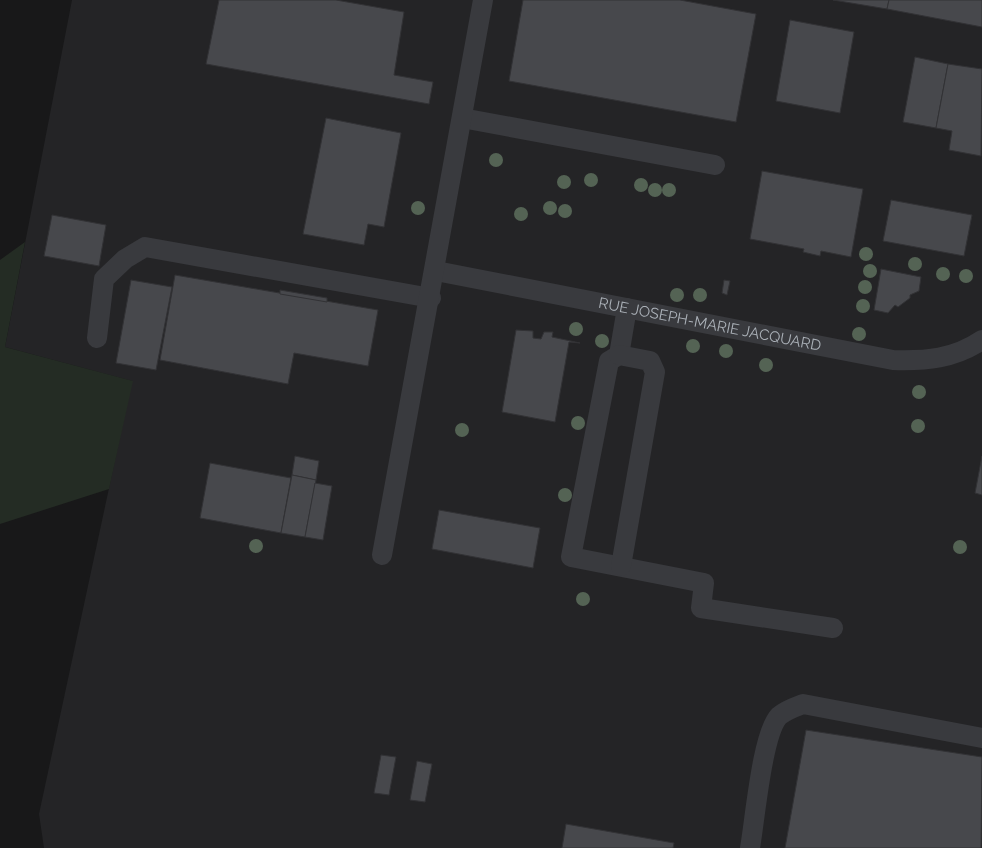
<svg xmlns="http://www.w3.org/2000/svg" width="982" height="848" font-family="Raleway,sans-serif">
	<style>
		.built { fill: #242426 }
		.green { fill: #242c24 }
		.building { fill: #47484c; stroke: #323235 }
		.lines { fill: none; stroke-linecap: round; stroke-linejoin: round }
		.minor { stroke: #393a3e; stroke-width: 20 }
		.tree { fill: #546354 }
		.labels { text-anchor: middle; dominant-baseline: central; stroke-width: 4.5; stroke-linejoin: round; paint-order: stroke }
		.street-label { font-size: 15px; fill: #abb1b8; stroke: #131314 }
	</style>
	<rect width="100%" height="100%" fill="#181819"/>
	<path class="built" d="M72 0H982V848H44L39 814 132 381 5 347Z"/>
	<path class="green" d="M25 242 5 347 133 381 109 489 0 524V260Z"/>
	<g class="building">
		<path d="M219 0H336L404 12 394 75 433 82 429 104 206 64Z"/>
		<path d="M523 0H680L756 14 736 122 509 81Z"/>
		<path d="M833 0H889L887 9Z"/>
		<path d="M889 0H982V27L887 9Z"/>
		<path d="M790 20 854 32 840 113 776 101Z"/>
		<path d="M915 57 948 64 936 128 903 122Z"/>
		<path d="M948 64 982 69 981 156 949 150 952 131 936 128Z"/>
		<path d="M326 118 401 133 384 227 368 224 364 245 303 234Z"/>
		<path d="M762 171 863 189 851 257 821 251 820 256 803 252 804 249 750 239Z"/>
		<path d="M891 200 972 215 964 256 883 241Z"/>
		<path d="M52 215 106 225 99 266 44 256Z"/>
		<path d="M881 269 921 277 919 291 910 295V298L898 307 895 305 888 313 874 310Z"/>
		<path d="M175 275 378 310 368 366 294 353 288 384 160 360Z"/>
		<path d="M131 280 172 287 156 370 116 363Z"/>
		<path d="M724 280 730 281 727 295 722 293Z"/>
		<path d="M280 290 327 298V302L280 294Z"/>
		<path d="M516 330 533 331V338L541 339 544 332H553L552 337 580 343 569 342 555 422 502 412Z"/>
		<path d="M295 456 319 461 316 480 292 475Z"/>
		<path d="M982 456V495L975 493Z"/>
		<path d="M210 463 291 478 281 533 200 518Z"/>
		<path d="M292 475 316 480 305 537 281 533Z"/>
		<path d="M315 483 332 486 323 540 305 537Z"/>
		<path d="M439 510 540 528 533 568 432 549Z"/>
		<path d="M806 730 982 757 981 848H785Z"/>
		<path d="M381 755 396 757 389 795 374 793Z"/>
		<path d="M417 761 432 764 425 802 410 800Z"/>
		<path d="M566 824 674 843 673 848H562Z"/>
	</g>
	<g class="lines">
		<g class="minor">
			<path d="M462 118 715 165"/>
			<path id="s1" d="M436 271 893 360C926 361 954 359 982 340"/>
			<path d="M627 308 619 355 609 361 571 557 704 583 701 608 833 628"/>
			<path d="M97 338 104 279 125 259 145 247 431 298"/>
			<path d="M619 355 650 361 655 372 621 566"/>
			<path d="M382 555 483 0"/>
			<path d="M750 848C755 820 762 734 779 716 786 710 795 707 803 704L982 738"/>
		</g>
	</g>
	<g class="tree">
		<circle cx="496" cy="160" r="7"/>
		<circle cx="591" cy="180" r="7"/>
		<circle cx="564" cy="182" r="7"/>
		<circle cx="641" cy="185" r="7"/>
		<circle cx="655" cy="190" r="7"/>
		<circle cx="669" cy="190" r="7"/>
		<circle cx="418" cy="208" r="7"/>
		<circle cx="550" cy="208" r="7"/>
		<circle cx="565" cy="211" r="7"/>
		<circle cx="521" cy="214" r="7"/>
		<circle cx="866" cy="254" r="7"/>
		<circle cx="915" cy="264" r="7"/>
		<circle cx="870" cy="271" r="7"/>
		<circle cx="943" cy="274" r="7"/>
		<circle cx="966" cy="276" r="7"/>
		<circle cx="865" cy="287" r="7"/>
		<circle cx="677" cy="295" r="7"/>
		<circle cx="700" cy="295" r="7"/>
		<circle cx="863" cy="306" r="7"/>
		<circle cx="576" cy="329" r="7"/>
		<circle cx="859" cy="334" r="7"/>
		<circle cx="602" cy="341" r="7"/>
		<circle cx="693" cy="346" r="7"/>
		<circle cx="726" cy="351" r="7"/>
		<circle cx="766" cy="365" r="7"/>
		<circle cx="919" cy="392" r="7"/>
		<circle cx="578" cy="423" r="7"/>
		<circle cx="918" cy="426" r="7"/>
		<circle cx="462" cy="430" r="7"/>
		<circle cx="565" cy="495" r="7"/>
		<circle cx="256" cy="546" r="7"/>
		<circle cx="960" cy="547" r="7"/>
		<circle cx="583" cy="599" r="7"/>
	</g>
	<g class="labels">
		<g class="street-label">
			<text stroke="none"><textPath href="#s1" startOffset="279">RUE JOSEPH-MARIE JACQUARD</textPath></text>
		</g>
	</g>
</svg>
